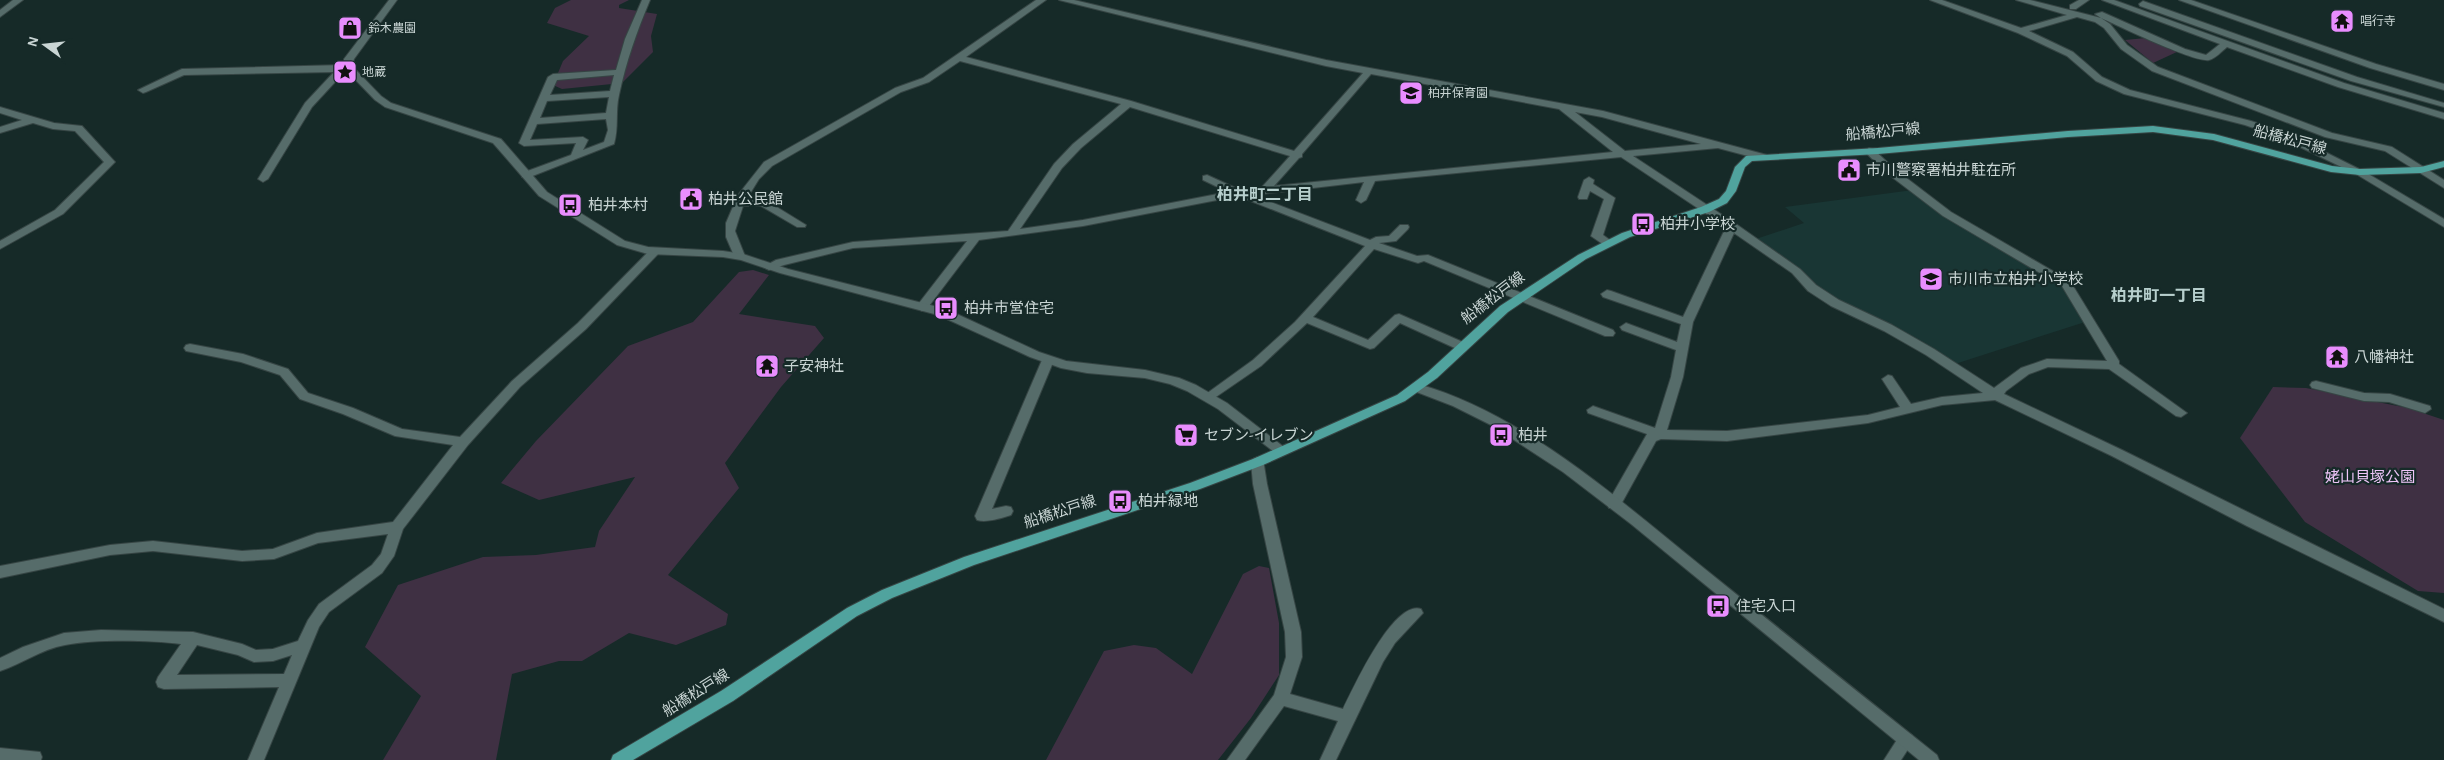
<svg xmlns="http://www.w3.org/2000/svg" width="2444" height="760" font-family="'Alegreya Sans','Noto Sans JP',sans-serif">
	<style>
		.built { fill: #193634 }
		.green { fill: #3f3043 }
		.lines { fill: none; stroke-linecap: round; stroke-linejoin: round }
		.minor-casing { stroke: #364544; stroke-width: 2 }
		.tertiary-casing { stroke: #364544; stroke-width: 2 }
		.primary-casing { stroke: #364544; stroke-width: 2 }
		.minor { fill: #566c6a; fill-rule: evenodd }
		.tertiary { fill: #566c6a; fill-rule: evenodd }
		.primary { fill: #50a39e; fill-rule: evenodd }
		.labels { text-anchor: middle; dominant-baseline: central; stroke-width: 4.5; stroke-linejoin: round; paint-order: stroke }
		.far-poi-label { font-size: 12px; fill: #c9d5d4; stroke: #162a28; text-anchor: start }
		.street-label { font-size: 15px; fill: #c9d5d4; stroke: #162a28 }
		.poi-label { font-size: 15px; fill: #c9d5d4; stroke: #162a28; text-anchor: start }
		.park-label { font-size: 15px; fill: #eec5f8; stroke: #162a28 }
		.neighbourhood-label { font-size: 16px; font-weight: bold; fill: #b7cfcd; stroke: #162a28 }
	</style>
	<rect width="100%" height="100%" fill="#162a28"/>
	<path class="built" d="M1913 190 2063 286 2085 322 1955 364 1842 304 1756 239 1804 223 1785 207Z"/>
	<g class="green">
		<path d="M571 0H629L619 5V8L657 14 651 36 653 52 622 83 562 89 553 85 563 61 589 36 547 23 555 8Z"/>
		<path d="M2146 38 2179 51 2153 63 2125 40Z"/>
		<path d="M753 270 769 275 739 314 815 326 824 338 781 387 725 463 739 488 668 575 728 614 726 625 676 645 629 633 582 661H559L512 674 496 760H383L421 696 365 647 398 585 483 557 536 555 595 547 599 531 635 477 539 500 501 483 536 441 628 346 693 322 739 272Z"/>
		<path d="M2273 387 2306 388 2408 408 2444 420V593L2418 591 2305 522 2240 438Z"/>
		<path d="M1259 566 1269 568 1279 623V675L1251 718 1218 760H1046L1104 651 1134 645 1156 648 1192 674 1243 574Z"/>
	</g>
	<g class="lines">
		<g class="minor-casing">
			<g id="minor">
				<path d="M13 0H23L0 17V10Z"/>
				<path d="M642 0H650C637 31 626 62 619 95 615 112 619 127 614 144L530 177H522V173L571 155 576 143 524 146 519 143 548 77 553 74 616 70 625 39ZM614 75 610 91 550 95 557 80ZM609 97 606 113 540 118 547 101ZM606 119 608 130 604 142 583 150 588 140 583 137 530 140 537 124Z"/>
				<path d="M1036 0H1046L966 57 1131 101 1294 151 1363 73 1326 66 1059 0H1074L1326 60 1603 111 1767 155V159L1763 160 1718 148 1633 156 1736 224 1800 269 1816 285 1839 300 1892 325 1934 349 1994 388 2021 368 2047 359 2107 361 2062 286 1943 216 1888 174 1864 151 1869 148 1873 149 1896 170 1951 212 2070 281 2119 361V364L2187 413 2181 417 2176 416 2109 369 2048 367 2029 374 2006 391 2004 394 2122 450 2444 609V622L2247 526 2112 456 1995 400 1942 405 1868 423 1727 441 1661 439 1656 441 1619 508H1609L1607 504 1647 434 1588 413 1587 410 1593 406 1655 428 1671 377 1676 350 1622 330 1620 327 1626 323 1677 342 1681 324 1603 297 1601 294 1607 290 1611 291 1683 317 1726 227 1621 157 1375 181 1366 200 1361 203 1356 200 1364 182 1252 195 1370 240 1376 237 1389 236 1400 225H1408L1409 227 1408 229 1396 241 1379 243 1417 256 1428 255 1613 330 1615 333 1613 336H1605L1424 261 1418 263 1374 249 1313 317 1368 340 1395 315 1399 314 1465 343 1467 346 1465 349H1457L1400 323 1374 348 1370 349 1307 323 1261 366 1210 401 1204 397 1206 394 1253 360 1295 322 1365 246 1238 196 1083 226 979 240 926 310 922 311 916 307 967 241 853 248 784 265 769 270 763 267 776 260 853 242 1008 231 1054 164 1073 144 1121 104 960 61 929 82 901 92 772 166 759 179 746 200 767 201 806 225 805 227H797L761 206H743L735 231 745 256 739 259 735 258 726 237V223L738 195 764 162 895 88 923 78ZM1371 74 1559 109 1613 152 1274 186 1299 158 1302 157V154ZM1130 107 1290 156 1262 187 1240 190 1207 175 1203 176V180L1228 192 1083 220 1020 229 1062 168 1081 148ZM1575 112 1602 117 1701 144 1625 151ZM1734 233 1792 273 1808 291 1831 306 1884 331 1926 355 1983 393 1942 397 1911 404 1892 376 1888 375 1882 379 1900 407 1868 415 1727 431 1667 430 1683 377 1693 322Z"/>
				<path d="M1930 0H1942L2021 28 2067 15 2016 0H2030L2101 18 2095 14 2102 12 2185 49 2206 55 2220 44 2102 0H2114L2344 83 2444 113V119L2338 87 2227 47C2222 51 2215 59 2209 60 2195 63 2119 26 2101 18L2110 24 2127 45 2158 67 2332 133 2392 147 2444 180V188L2385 151 2325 137 2152 71 2121 49 2104 28 2095 22 2077 17 2029 31 2073 52 2102 77 2130 90 2251 121 2287 133 2365 172 2364 174H2356L2279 137 2245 125 2124 94 2096 81 2067 56 2018 33Z"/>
				<path d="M2079 0H2089L2076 9H2070V5Z"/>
				<path d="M2179 0H2191L2376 64 2444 84V90L2370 68Z"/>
				<path d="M2143 1 2357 77 2444 103V107L2351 81 2140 6 2139 4Z"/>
				<path d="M343 65 348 68 312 107 268 179 263 182 258 179 305 103 334 72 184 75 146 92 143 93 138 90 182 69Z"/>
				<path d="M0 107 54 123 82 126 115 162 63 214 0 249V241L55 210 104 162 75 131 53 129 33 123 0 133V127L22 120 0 113Z"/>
				<path d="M1589 177 1594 180 1593 184 1615 198 1603 235 1614 243 1612 245H1604L1591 236 1604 199 1590 191 1587 199H1579L1578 197 1584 180Z"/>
				<path d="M655 248 659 249 661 251 659 253 586 329 520 387 468 445 403 529 394 556 382 573 329 612 319 627 264 760H248L279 687 164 689 158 687 156 682 158 677 181 644C150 640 95 639 65 645 41 649 22 664 0 671V658L23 647 64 633 101 630 193 632 242 644 256 650 273 649 298 641 308 620 319 604 372 565 381 554 388 534 318 543 274 559 242 561 153 551 110 555 0 578V566L110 545 153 541 242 551 273 549 317 533 393 522 453 445 395 436 343 414 300 399 280 375 241 362 186 351 184 348 186 345 190 344 243 354 288 369 308 393 353 408 402 429 460 437 512 381 578 323 651 249ZM197 645 238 655 254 662 273 661 292 655 284 674 177 675Z"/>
				<path d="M1048 356 1054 360 992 509 1006 506 1011 507 1013 511 1011 515C1001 518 987 523 977 520L975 516 1042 360Z"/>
				<path d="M2316 381 2364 393 2390 394 2430 406 2431 409 2425 413 2389 402 2364 401 2312 388 2310 385 2312 382Z"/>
				<path d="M1258 457 1263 459 1267 484 1301 632 1302 657 1290 694 1343 709C1353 689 1393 600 1421 609L1423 613 1395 643 1383 662 1336 760H1320L1338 721 1284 706 1245 760H1227L1274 695 1286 657 1285 632 1253 484 1251 462 1253 459Z"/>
				<path d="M1906 733 1912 735 1914 740 1901 760H1884L1900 735Z"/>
				<path d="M0 748 40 752 42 757 41 760H0Z"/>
			</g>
		</g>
		<g class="tertiary-casing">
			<g id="tertiary">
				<path d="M389 0H397L354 59 352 66 381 96 391 103 501 139 547 192 625 241 648 247 723 251 743 254 788 269 946 309 1039 352 1066 361 1145 370 1179 378 1196 385 1227 403 1289 451 1287 454H1277L1218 409 1187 391 1170 384 1145 378 1087 373 1061 368 1030 357 938 315 780 273 741 260 723 257 648 254 617 245 539 196 493 143 385 107 375 100 344 68V59Z"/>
				<path d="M2360 169 2444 219V227L2356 174 2355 172Z"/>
				<path d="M1418 384C1522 413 1618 499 1700 565 1779 629 1858 692 1937 755L1939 760H1919L1631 524 1563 472 1491 425 1453 406 1414 391 1412 388 1414 385Z"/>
			</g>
		</g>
		<g class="primary-casing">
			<path id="primary" d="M2153 126 2214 134 2332 166 2360 169 2421 167 2444 161V167L2421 173 2360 175 2331 172 2213 140 2153 132 2068 137 1878 154 1752 161 1745 167 1736 191 1727 203 1709 212 1630 237 1586 259 1508 312 1437 378 1405 401 1263 465 1200 489 974 565 892 598 857 616 733 701 633 760H611L613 755 721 691 847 608 882 590 964 557 1190 483 1253 459 1397 395 1428 372 1500 306 1578 255 1622 233 1701 207 1719 199 1726 191 1735 167 1746 156 1878 148 2068 131Z"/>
		</g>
		<use href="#minor" class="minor"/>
		<use href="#tertiary" class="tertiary"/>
		<use href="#primary" class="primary"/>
	</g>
	<defs>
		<g id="temple-square" transform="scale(1.25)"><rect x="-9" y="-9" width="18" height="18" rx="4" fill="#e98dfe" stroke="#162a28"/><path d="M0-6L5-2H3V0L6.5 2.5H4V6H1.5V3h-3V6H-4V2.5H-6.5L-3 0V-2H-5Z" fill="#111"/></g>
		<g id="shop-square" transform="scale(1.25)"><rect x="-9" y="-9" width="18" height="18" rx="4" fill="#e98dfe" stroke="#162a28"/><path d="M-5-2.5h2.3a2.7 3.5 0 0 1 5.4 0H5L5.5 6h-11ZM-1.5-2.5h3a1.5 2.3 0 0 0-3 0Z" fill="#111"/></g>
		<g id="sight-square" transform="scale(1.25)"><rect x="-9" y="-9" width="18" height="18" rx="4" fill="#e98dfe" stroke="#162a28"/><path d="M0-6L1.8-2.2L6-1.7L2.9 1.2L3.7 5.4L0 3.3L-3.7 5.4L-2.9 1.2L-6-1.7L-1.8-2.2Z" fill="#111"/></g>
		<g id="school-square" transform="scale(1.25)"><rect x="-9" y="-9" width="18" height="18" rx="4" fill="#e98dfe" stroke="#162a28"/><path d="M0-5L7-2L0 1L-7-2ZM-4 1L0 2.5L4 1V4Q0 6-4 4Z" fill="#111"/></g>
		<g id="civic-square" transform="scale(1.25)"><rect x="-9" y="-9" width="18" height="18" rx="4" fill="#e98dfe" stroke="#162a28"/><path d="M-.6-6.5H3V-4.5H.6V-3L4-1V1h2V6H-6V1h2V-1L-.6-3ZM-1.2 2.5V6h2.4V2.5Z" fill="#111"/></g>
		<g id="bus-square" transform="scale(1.25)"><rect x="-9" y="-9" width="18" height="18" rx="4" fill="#e98dfe" stroke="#162a28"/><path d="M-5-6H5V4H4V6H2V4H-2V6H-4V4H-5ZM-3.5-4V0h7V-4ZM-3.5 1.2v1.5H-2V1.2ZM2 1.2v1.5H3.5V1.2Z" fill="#111"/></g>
		<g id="supermarket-square" transform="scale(1.25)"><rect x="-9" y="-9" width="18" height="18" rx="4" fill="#e98dfe" stroke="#162a28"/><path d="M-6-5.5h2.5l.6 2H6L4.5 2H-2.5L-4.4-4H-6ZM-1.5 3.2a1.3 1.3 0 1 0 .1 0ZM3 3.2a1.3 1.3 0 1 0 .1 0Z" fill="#111"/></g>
	</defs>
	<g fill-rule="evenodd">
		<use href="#temple-square" x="2342" y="21"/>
		<use href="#shop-square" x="350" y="28"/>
		<use href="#sight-square" x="345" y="72"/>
		<use href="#school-square" x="1411" y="93"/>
		<use href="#civic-square" x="1849" y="170"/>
		<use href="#civic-square" x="691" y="199"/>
		<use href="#bus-square" x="570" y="205"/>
		<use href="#bus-square" x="1643" y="224"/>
		<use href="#school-square" x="1931" y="279"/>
		<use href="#bus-square" x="946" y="308"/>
		<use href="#temple-square" x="2337" y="357"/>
		<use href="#temple-square" x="767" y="366"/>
		<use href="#supermarket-square" x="1186" y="435"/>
		<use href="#bus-square" x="1501" y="435"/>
		<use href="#bus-square" x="1120" y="501"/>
		<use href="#bus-square" x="1718" y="606"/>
	</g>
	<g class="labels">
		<g class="far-poi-label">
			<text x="2360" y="21">唱行寺</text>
			<text x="368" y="28">鈴木農園</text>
			<text x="362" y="72">地蔵</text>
			<text x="1428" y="93">柏井保育園</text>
		</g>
		<g class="street-label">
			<text transform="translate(1883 132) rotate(-5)">船橋松戸線</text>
			<text transform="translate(2290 140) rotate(15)">船橋松戸線</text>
			<text transform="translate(1493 298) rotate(-37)">船橋松戸線</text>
			<text transform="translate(1060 512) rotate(-18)">船橋松戸線</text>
			<text transform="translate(696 693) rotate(-32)">船橋松戸線</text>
		</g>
		<g class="poi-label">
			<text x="1866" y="170">市川警察署柏井駐在所</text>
			<text x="708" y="199">柏井公民館</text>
			<text x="588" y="205">柏井本村</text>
			<text x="1660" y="224">柏井小学校</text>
			<text x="1948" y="279">市川市立柏井小学校</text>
			<text x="964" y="308">柏井市営住宅</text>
			<text x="2354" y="357">八幡神社</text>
			<text x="784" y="366">子安神社</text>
			<text x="1204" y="435">セブン-イレブン</text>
			<text x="1518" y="435">柏井</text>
			<text x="1138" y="501">柏井緑地</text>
			<text x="1736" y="606">住宅入口</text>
		</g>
		<g class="park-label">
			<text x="2370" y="477">姥山貝塚公園</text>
		</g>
		<g class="neighbourhood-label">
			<text x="1265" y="195">柏井町二丁目</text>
			<text x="2159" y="296">柏井町一丁目</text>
		</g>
	</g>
	<g transform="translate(45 45) rotate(285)" stroke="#162a28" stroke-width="4" paint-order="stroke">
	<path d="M0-4L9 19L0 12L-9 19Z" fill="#c9d5d4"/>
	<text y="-8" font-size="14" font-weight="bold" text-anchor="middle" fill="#c9d5d4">N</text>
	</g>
</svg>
